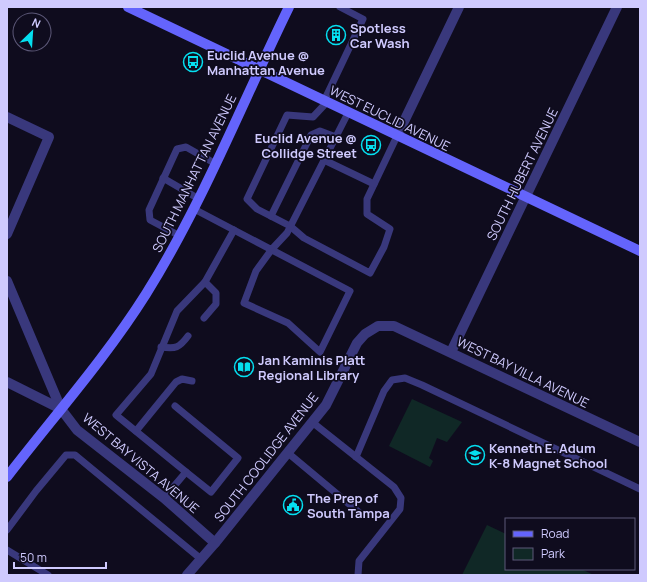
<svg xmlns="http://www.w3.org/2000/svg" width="647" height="582" font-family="Manrope,sans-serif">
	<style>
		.green { fill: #102826 }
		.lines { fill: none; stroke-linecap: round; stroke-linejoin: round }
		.lane { stroke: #39387c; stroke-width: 7 }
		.street { stroke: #39387c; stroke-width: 10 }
		.secondary { stroke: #6464fc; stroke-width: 10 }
		.labels { text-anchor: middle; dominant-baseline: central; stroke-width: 3.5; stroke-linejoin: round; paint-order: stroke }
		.poi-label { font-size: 13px; font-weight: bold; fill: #cfcafe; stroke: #0f0c1e; text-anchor: start }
		.street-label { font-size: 13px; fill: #cfcafe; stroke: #0f0c1e }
	</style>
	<rect width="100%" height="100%" fill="#0f0c1e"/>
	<g class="green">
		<path d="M412 399 462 422 447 442 437 438 429 458 433 461 430 467 389 446Z"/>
		<path d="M487 525 506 534V569H581L594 575H462Z"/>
	</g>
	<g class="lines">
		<g class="lane">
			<path d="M324 101 363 19 340 7"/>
			<path d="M327 102 313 117 287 115 247 199 257 209 290 226 304 238 370 273 384 247 390 229 367 214V199L397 136"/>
			<path d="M324 160 374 184"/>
			<path d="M163 178 199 199"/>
			<path d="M194 209 350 291 320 352 288 323 244 303 256 271 272 249 287 233 348 113"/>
			<path d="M271 216 311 135 320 131 336 137"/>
			<path d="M180 236 150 220 149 210 177 149 186 147 216 164"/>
			<path d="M204 318 216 304V293L205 282"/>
			<path d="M161 347C176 349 179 348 188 336"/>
			<path d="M175 406 238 458 211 492 186 472"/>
			<path d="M312 422 394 487 401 498 400 509 359 561 358 575"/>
			<path d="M136 431 176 382 182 379 192 381"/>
			<path d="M288 453 361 514"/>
			<path d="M356 457 384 391 392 380 405 378 422 385 640 489"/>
			<path d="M164 498 186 472 116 415 151 374 177 311 205 282 234 230"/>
			<path d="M7 530 36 491 66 455H75L201 559"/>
			<path d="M7 550 48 575"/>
		</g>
		<g class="street">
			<path d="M7 117 49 137 7 234"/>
			<path d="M397 136 459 7"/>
			<path d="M7 281 61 409"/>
			<path d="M451 352 617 7"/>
			<path d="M7 382 61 409 77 430 164 498 215 543"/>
			<path d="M187 575 215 543 326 405 357 343 365 334 378 326H394L640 442"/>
		</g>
		<g class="secondary">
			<path d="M128 7 640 251"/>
			<path d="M7 477C54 416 105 359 146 294 203 203 242 103 289 7"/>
		</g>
	</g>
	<defs>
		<g id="building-ring" transform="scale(1)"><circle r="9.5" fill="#0f0c1e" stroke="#05dff0" stroke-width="1.5"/><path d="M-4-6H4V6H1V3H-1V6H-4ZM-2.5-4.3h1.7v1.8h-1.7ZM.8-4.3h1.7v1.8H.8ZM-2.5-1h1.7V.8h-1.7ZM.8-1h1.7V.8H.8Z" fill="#05dff0"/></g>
		<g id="bus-ring" transform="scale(1)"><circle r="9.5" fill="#0f0c1e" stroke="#05dff0" stroke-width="1.5"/><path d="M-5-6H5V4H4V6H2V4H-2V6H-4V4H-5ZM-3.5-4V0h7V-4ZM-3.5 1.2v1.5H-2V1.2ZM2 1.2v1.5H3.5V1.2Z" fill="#05dff0"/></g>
		<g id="library-ring" transform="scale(1)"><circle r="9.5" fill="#0f0c1e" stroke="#05dff0" stroke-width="1.5"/><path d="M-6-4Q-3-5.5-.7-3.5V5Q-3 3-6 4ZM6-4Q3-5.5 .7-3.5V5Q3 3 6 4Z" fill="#05dff0"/></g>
		<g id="school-ring" transform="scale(1)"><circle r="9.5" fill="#0f0c1e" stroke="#05dff0" stroke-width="1.5"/><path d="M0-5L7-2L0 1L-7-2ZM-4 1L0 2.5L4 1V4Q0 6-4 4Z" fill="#05dff0"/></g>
		<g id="civic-ring" transform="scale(1)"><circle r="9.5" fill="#0f0c1e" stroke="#05dff0" stroke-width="1.5"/><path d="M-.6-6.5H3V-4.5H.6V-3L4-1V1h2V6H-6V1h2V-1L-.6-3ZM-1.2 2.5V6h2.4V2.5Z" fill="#05dff0"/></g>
	</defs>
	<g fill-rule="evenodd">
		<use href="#building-ring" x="336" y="35"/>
		<use href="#bus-ring" x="193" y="62"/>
		<use href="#bus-ring" x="371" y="145"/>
		<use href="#library-ring" x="244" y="367"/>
		<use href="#school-ring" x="475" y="455"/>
		<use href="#civic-ring" x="293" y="505"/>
	</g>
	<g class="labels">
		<g class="poi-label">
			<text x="350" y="28">Spotless<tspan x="350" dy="15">Car Wash</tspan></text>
			<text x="207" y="55">Euclid Avenue @<tspan x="207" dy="15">Manhattan Avenue</tspan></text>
			<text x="357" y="138" text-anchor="end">Euclid Avenue @<tspan x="357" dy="15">Collidge Street</tspan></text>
			<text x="258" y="360">Jan Kaminis Platt<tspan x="258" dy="15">Regional Library</tspan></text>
			<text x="489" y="448">Kenneth E. Adum<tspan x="489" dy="15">K-8 Magnet School</tspan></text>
			<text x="307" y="498">The Prep of<tspan x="307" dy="15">South Tampa</tspan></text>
		</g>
		<g class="street-label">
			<text transform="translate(390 118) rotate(26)">WEST EUCLID AVENUE</text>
			<text transform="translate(194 173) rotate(-64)">SOUTH MANHATTAN AVENUE</text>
			<text transform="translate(522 174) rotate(-64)">SOUTH HUBERT AVENUE</text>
			<text transform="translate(523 372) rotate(26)">WEST BAY VILLA AVENUE</text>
			<text transform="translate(266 457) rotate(-52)">SOUTH COOLIDGE AVENUE</text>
			<text transform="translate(141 463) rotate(40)">WEST BAY VISTA AVENUE</text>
		</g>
	</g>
	<rect width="647" height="582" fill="none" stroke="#cfcafe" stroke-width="16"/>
	<rect x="505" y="518" width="130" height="52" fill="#0f0c1e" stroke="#5c5878"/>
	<rect x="513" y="531" width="20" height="6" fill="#6464fc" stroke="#5c5878"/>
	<text x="541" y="538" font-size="12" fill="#cfcafe">Road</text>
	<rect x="513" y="548" width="20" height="12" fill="#102826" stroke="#5c5878"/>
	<text x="541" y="558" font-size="12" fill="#cfcafe">Park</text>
	<g transform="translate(32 32) rotate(25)"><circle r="19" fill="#0f0c1e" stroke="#5c5878"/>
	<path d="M0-3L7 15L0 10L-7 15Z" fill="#05dff0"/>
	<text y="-6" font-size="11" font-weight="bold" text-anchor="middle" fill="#cfcafe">N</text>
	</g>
	<path d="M14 562v6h92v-6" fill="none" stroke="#cfcafe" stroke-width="2"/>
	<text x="20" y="562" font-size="12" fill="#cfcafe" stroke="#0f0c1e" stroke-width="3" paint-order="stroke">50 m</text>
</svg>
